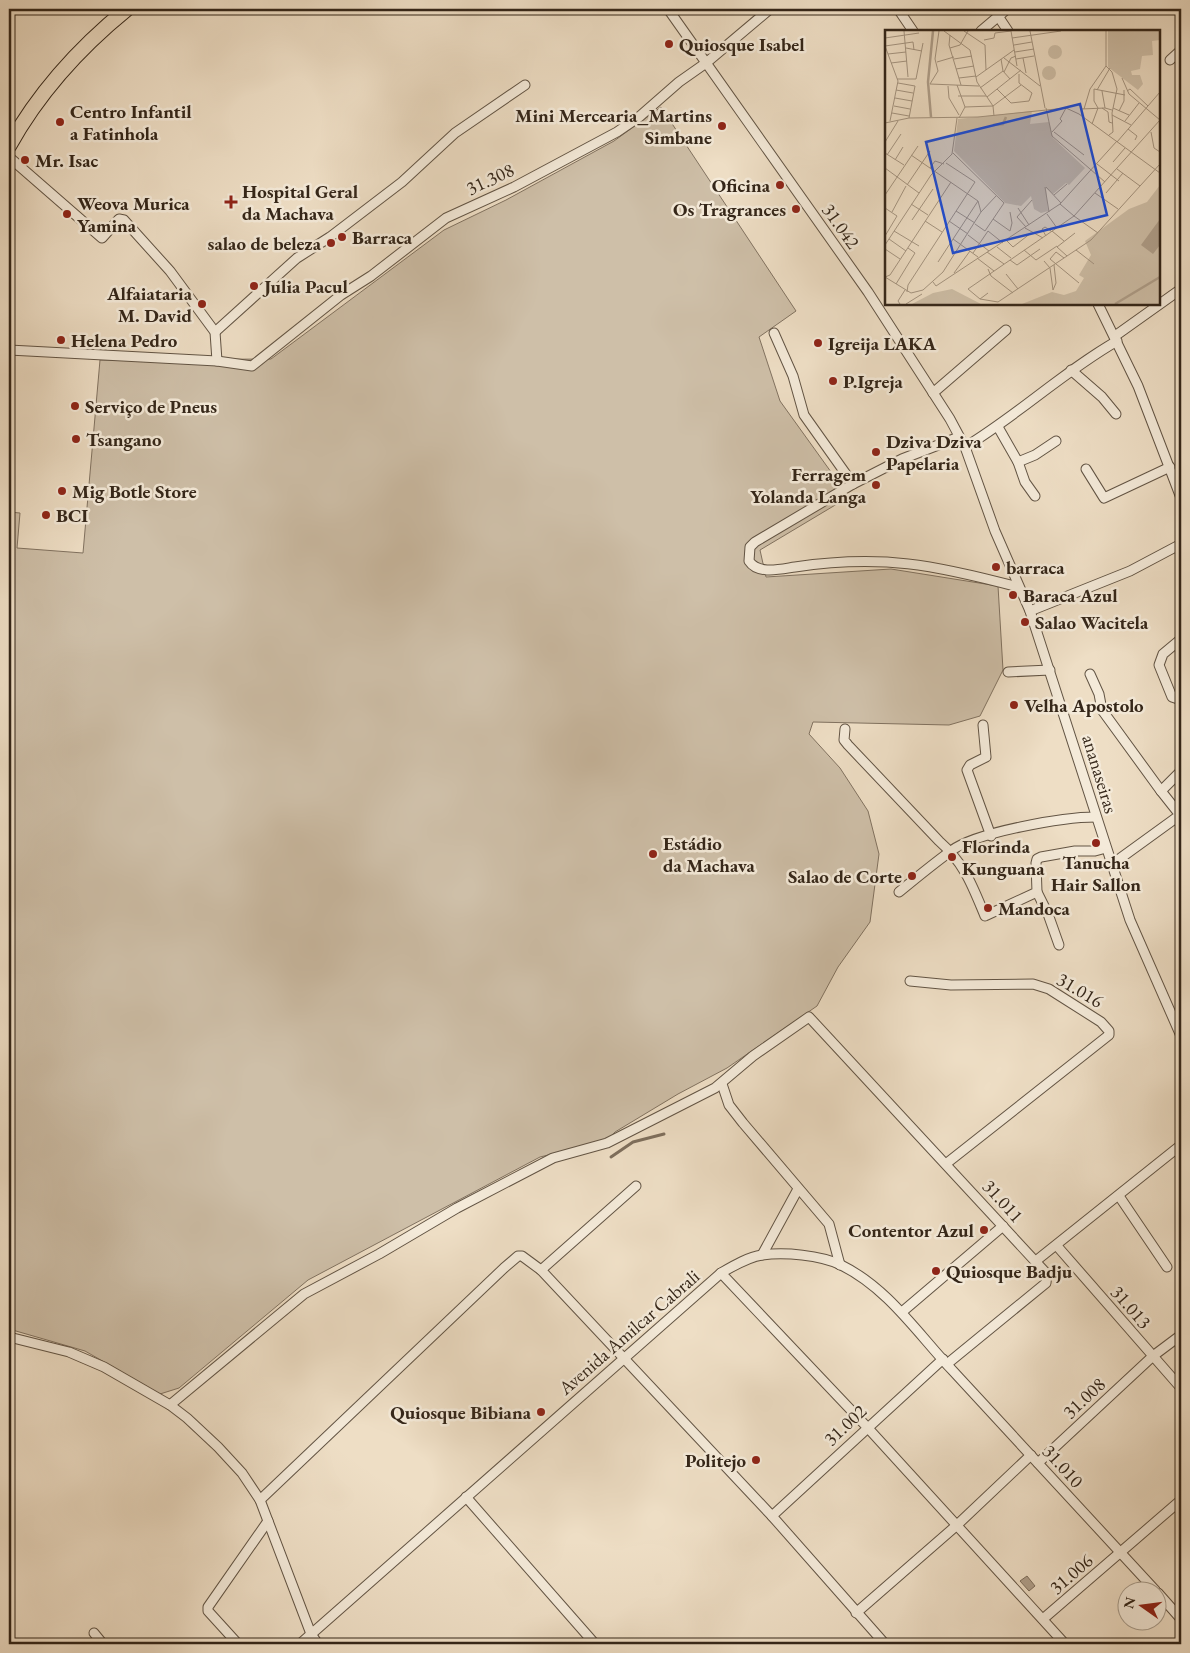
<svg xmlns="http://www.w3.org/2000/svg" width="1190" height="1653" font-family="'EB Garamond',serif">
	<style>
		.green { fill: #cebfa8; stroke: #817260 }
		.water { fill: #af9f8b; stroke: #7e6f5d }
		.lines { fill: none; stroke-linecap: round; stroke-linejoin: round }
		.stream { stroke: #7e6f5d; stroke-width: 3 }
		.minor-casing { stroke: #625444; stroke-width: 11 }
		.primary-casing { stroke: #342619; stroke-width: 16 }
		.minor { stroke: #f4ead9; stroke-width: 9 }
		.primary { stroke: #eedec5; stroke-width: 14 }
		.poi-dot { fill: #8f2418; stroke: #f4ead9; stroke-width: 2 }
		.labels { text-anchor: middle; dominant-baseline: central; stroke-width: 5; stroke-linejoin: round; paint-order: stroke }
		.poi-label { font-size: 19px; font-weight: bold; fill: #342619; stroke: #f4ead9; text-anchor: start }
		.street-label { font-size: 19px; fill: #342619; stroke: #f4ead9 }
		.inset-river { fill: none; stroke: #af9f8b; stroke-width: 2.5 }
		.inset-road { fill: none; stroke: #a49480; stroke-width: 1 }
		.view { fill: #1d4ed8; fill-opacity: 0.15; stroke: #1d4ed8; stroke-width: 2.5 }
		.inset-edge { fill: none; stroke: #342619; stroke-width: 2.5 }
	</style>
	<rect width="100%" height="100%" fill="#eedec5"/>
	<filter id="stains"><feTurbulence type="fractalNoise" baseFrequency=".004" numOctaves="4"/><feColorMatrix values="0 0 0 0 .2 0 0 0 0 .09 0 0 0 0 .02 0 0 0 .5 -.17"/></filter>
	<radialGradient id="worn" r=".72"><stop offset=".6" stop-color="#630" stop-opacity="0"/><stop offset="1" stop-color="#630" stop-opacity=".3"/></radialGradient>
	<path class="green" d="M661 107 796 311 759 337 780 401 844 490 847 498 760 550 766 577 891 569 998 586 1003 670 980 716 949 725 813 722 809 734 840 768 868 811 879 854 870 922 838 967 817 1006 727 1068 678 1094 615 1132 606 1141 540 1157 308 1280 179 1388 160 1394 85 1351 9 1329V512L20 513 17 548 83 553 100 360 271 359 444 230 506 200 614 141Z"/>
	<path class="water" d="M1027 1576 1035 1586 1029 1591 1020 1581Z"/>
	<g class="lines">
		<path class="stream" d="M611 1157 633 1142 664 1134"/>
		<g class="minor-casing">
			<g id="minor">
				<path d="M668 9 868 292 950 419 965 447 995 531 1030 611 1130 920 1181 1036"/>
				<path d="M898 9 913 31"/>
				<path d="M998 16 1008 31"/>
				<path d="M981 31 1007 9"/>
				<path d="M1170 60 1181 50"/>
				<path d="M9 157 102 238 119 219 124 220 170 271 215 332 217 361"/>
				<path d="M1098 304 1138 386 1181 498"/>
				<path d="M215 332 297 258 330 237 402 182 455 133 525 85"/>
				<path d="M774 333 793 376 804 415 853 484"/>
				<path d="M1115 336 1181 289"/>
				<path d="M9 350 217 361 252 366 341 295 371 276 446 218 514 187 617 132 639 117 679 82 706 63 770 9"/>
				<path d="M1071 370 1102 397 1116 414"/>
				<path d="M933 393 1006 330"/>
				<path d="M998 427 1018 462 1035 455 1056 441"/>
				<path d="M959 437 902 459 853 484 755 542 750 547 749 561C758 575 781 569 795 567 882 554 935 565 1018 587"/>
				<path d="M965 447C1018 415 1063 372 1117 341"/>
				<path d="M1018 462 1025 482 1035 496"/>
				<path d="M1086 469 1104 498 1170 467"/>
				<path d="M1030 611 1130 571 1181 544"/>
				<path d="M1181 639 1163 654 1159 665 1172 697 1181 700"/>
				<path d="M1008 672 1050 670"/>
				<path d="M1090 674 1099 694 1102 710 1161 791"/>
				<path d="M983 725 986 757 970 765 967 770 991 836"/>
				<path d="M845 729 844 740 848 745 939 841C965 864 972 885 985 916L1037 892 1036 863 1037 859 1041 857 1075 851H1095L1106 848"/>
				<path d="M1111 865 1180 815 1161 791 1181 771"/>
				<path d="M899 892C916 878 933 864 951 851 976 832 1064 817 1096 817"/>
				<path d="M1037 892 1048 914 1059 945"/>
				<path d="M910 981 951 985 1033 984 1049 989 1101 1022 1109 1031V1035L947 1163"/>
				<path d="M722 1084 729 1105 743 1123 829 1224 840 1265"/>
				<path d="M1119 1196 1167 1267"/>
				<path d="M1057 1246 1181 1388"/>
				<path d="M762 1255 798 1189"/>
				<path d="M1037 1260 1181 1145"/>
				<path d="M541 1270 636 1186"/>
				<path d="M721 1273 867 1427 1065 1644"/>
				<path d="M902 1312 1003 1226"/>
				<path d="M9 1337 69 1352 104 1367 170 1405 187 1418 218 1447 242 1473 260 1500 311 1634 318 1644"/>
				<path d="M170 1405 304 1294 379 1254 457 1208 553 1158 607 1143 715 1088 753 1056 809 1017 1047 1274 1046 1283 947 1364"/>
				<path d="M1038 1463 1153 1356 1181 1335"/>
				<path d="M466 1497 595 1644"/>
				<path d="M260 1500 504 1268 518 1256H522L541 1270 772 1516 885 1644"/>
				<path d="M772 1516 943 1359"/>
				<path d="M1158 1593 1181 1619"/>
				<path d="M856 1613 957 1525 1031 1455"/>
				<path d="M1043 1619 1181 1500"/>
				<path d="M94 1633 103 1644"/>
				<path d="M238 1644 208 1611V1607L268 1521"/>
				<path d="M300 1644 721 1273C733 1266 748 1257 762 1255 785 1252 820 1255 841 1265 888 1288 918 1334 953 1371 1021 1444 1088 1517 1155 1590"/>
			</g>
		</g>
		<g class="primary-casing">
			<path id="primary" d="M9 146C39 92 79 48 127 9"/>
		</g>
		<use href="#minor" class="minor"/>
		<use href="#primary" class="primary"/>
	</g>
	<g class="poi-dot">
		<circle cx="669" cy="44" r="5"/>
		<circle cx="60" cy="122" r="5"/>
		<circle cx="722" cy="126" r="5"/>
		<circle cx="25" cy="160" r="5"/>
		<circle cx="780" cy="185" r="5"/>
		<path d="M228.5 194.5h5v5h5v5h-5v5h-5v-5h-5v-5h5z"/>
		<circle cx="796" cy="209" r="5"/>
		<circle cx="67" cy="214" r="5"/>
		<circle cx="342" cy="237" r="5"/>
		<circle cx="331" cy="243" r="5"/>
		<circle cx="254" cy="286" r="5"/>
		<circle cx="202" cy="304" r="5"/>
		<circle cx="61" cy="340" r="5"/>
		<circle cx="818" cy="343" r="5"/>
		<circle cx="833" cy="381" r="5"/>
		<circle cx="75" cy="406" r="5"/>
		<circle cx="76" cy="439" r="5"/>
		<circle cx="876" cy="452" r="5"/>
		<circle cx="876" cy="485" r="5"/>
		<circle cx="62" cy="491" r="5"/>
		<circle cx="46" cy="515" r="5"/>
		<circle cx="996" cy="567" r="5"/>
		<circle cx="1013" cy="595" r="5"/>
		<circle cx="1025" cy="622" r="5"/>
		<circle cx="1014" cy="705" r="5"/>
		<circle cx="1096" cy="843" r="5"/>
		<circle cx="653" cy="854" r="5"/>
		<circle cx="952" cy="857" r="5"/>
		<circle cx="912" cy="876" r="5"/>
		<circle cx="988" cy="908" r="5"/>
		<circle cx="984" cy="1230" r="5"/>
		<circle cx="936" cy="1271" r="5"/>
		<circle cx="541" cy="1412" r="5"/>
		<circle cx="756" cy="1460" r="5"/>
	</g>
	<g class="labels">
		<g class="poi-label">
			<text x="679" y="44">Quiosque Isabel</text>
			<text x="70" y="111">Centro Infantil<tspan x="70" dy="22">a Fatinhola</tspan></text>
			<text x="712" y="115" text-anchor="end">Mini Mercearia_Martins<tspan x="712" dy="22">Simbane</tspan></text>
			<text x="35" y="160">Mr. Isac</text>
			<text x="770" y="185" text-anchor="end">Oficina</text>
			<text x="242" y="191">Hospital Geral<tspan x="242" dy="22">da Machava</tspan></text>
			<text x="77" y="203">Weova Murica<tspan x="77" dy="22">Yamina</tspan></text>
			<text x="786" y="209" text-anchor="end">Os Tragrances</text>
			<text x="352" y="237">Barraca</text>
			<text x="321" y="243" text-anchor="end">salao de beleza</text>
			<text x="264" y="286">Julia Pacul</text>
			<text x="192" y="293" text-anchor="end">Alfaiataria<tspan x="192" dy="22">M. David</tspan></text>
			<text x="71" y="340">Helena Pedro</text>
			<text x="828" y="343">Igreija LAKA</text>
			<text x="843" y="381">P.Igreja</text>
			<text x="85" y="406">Serviço de Pneus</text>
			<text x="86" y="439">Tsangano</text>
			<text x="886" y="441">Dziva Dziva<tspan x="886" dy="22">Papelaria</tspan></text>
			<text x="866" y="474" text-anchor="end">Ferragem<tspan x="866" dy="22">Yolanda Langa</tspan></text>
			<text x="72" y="491">Mig Botle Store</text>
			<text x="56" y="515">BCI</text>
			<text x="1006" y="567">barraca</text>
			<text x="1023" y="595">Baraca Azul</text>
			<text x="1035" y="622">Salao Wacitela</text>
			<text x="1024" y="705">Velha Apostolo</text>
			<text x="663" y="843">Estádio<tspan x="663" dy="22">da Machava</tspan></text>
			<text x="962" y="846">Florinda<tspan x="962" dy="22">Kunguana</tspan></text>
			<text x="1096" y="862" text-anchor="middle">Tanucha<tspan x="1096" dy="22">Hair Sallon</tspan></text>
			<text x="902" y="876" text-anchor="end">Salao de Corte</text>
			<text x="998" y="908">Mandoca</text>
			<text x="974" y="1230" text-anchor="end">Contentor Azul</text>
			<text x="946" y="1271">Quiosque Badju</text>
			<text x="531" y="1412" text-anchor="end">Quiosque Bibiana</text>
			<text x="746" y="1460" text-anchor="end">Politejo</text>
		</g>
		<g class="street-label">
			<text transform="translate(490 179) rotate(-25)">31.308</text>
			<text transform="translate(841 226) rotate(55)">31.042</text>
			<text transform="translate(1100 774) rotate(73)">ananaseiras</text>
			<text transform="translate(1080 990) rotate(31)">31.016</text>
			<text transform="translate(1003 1201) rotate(48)">31.011</text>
			<text transform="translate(1131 1307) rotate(49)">31.013</text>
			<text transform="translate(629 1332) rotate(-41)">Avenida Amilcar Cabrali</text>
			<text transform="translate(1084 1398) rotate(-43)">31.008</text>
			<text transform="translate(845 1425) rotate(-43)">31.002</text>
			<text transform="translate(1063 1466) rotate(48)">31.010</text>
			<text transform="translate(1071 1574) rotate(-41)">31.006</text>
		</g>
	</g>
	<g transform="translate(885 30)">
		<rect width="275" height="275" fill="#eedec5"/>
		<path d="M223 1H275V10L267 11 268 25 257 26 255 39 246 41 247 45H255L258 54 253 60 223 37ZM163 22a7 7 0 1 1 14 0a7 7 0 1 1-14 0ZM157 43a7 7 0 1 1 14 0a7 7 0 1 1-14 0ZM147 81 145 94 164 92 168 108 200 138 184 155 181 153 168 164 161 158 163 181 156 183 149 179 146 166 136 176 120 173 69 121 73 89ZM275 155V274H137L167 262 179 265 191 261 199 248 194 245 206 225 200 211 244 179 262 172ZM67 259 96 274H27L48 263Z" fill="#cebfa8"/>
		<path d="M275 189V215L268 224 256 215Z" fill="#af9f8b"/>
		<path class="inset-river" d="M46 87 43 52 48 1M108 95 118 94 121 87M230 274 275 247"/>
		<path class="inset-road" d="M19 1 23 47M54 1 50 29 53 41 45 54 94 56M59 1 85 20 92 52 108 76 109 86M79 1 100 15 101 40M126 1 132 36M145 1 160 78M65 5 64 15 76 55M0 8 34 3M127 8 176 1M99 10 109 8 110 3 126 1M129 15 147 12M0 16 13 51 5 91M0 16 28 12 29 20M21 18 37 21M65 18 75 15 83 1M130 22 149 19M3 24 21 22M119 28 155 56M138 28 141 43M69 29 87 26M116 29 118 41 125 49M131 29 149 26M52 32 69 27M6 33 22 31M221 36 227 42 232 59 227 83 228 102 224 105M71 39 89 36M119 42 126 28 131 26M134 44V53L147 63M91 47 129 20M74 48 91 46M237 48 244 64 275 90M12 49H31L38 13M13 53 30 56 24 88M72 55 80 77M63 56 64 68 74 85M95 58 118 41M112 59 126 73 144 71 147 63M209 59 240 65M11 60 28 63M212 60 225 38M217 61 220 78 227 80M242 61 245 59 263 76M73 66H101M102 67 136 40M10 68 27 71M9 76 25 79M108 76 136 55M161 78 167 106 220 152M217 78 223 82 224 92 227 93M228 78 244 85M199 79 205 59 221 36V1M234 81 239 71V60M7 83 24 86M197 85 196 79 220 78M227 85 246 95M74 88 80 77 108 76M240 91 254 73M0 93 24 88 93 87 181 78 194 84 275 143M207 94 213 78 209 71V59M243 99 252 106 250 110M167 102 177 91 175 89 181 78M169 102 199 125M266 102 269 118 275 122M0 112 13 91M232 112 275 62M0 123 19 135M68 123 119 173 100 201 90 194M2 125 16 104M26 125 93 171 96 182M10 130 18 117M228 132 240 118M212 134 234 151M0 138 34 163M45 138 50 131 59 134M232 139 255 156M22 155 45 121M160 157 164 182M161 157 176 173M210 163 233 179M221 163 238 143M0 165 33 116M169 165 182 154M26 174 43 185M175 174 189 186M0 178 12 186 0 206M133 178 144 195M71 181 90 193M7 182 21 156M162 184 172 198M189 186 213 203M108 189 125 201 127 193 125 182M27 190 48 159M40 191 57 202M64 191 83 204M141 197 132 187 147 170M140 198 158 208M9 201 34 216M103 201 118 213M167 201 179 211M83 205 104 221M161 206 157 199 160 197 166 201M4 209 21 221M68 209 93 227M122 211 128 217 146 203M0 215 46 145 67 124 72 88M112 217 126 228M0 219 15 229M139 220 151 230 172 216M191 220 209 234M102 222 119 234M88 223 103 201M182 226 172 217 190 203M92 228 109 241M179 228 171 222 165 229 194 253M125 230 132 235 155 219M159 231 165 238 168 260M53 232 93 171M103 239 106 246 128 263M69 243 85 221M121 244 133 259M0 247 26 263 38 260 58 242 96 182 111 166M0 247 5 245 66 152M48 252 51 256 175 174 232 111M11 254 30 223 23 218M168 260 171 253 169 235M22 262 23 255 90 152 61 133M103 263 95 269 83 259 189 186 275 90M95 269 113 272 206 210 275 134M15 274 13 271 20 260M21 274 37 264"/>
		<path class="view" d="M195 74 222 185 68 223 41 112Z"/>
		<rect width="275" height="275" class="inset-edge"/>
	</g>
	<rect width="1190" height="1653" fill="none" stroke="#eedec5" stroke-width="30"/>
	<rect x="10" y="10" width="1170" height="1633" fill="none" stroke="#342619" stroke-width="2.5"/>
	<rect x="15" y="15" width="1160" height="1623" fill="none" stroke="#342619"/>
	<g transform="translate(1142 1606) rotate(284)"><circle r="24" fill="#f4ead9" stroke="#a79c8c"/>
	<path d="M0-4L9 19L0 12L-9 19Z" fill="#8f2418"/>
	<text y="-8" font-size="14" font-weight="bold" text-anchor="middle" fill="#342619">N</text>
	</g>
	<rect width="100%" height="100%" filter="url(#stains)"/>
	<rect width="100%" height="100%" fill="url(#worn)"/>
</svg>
